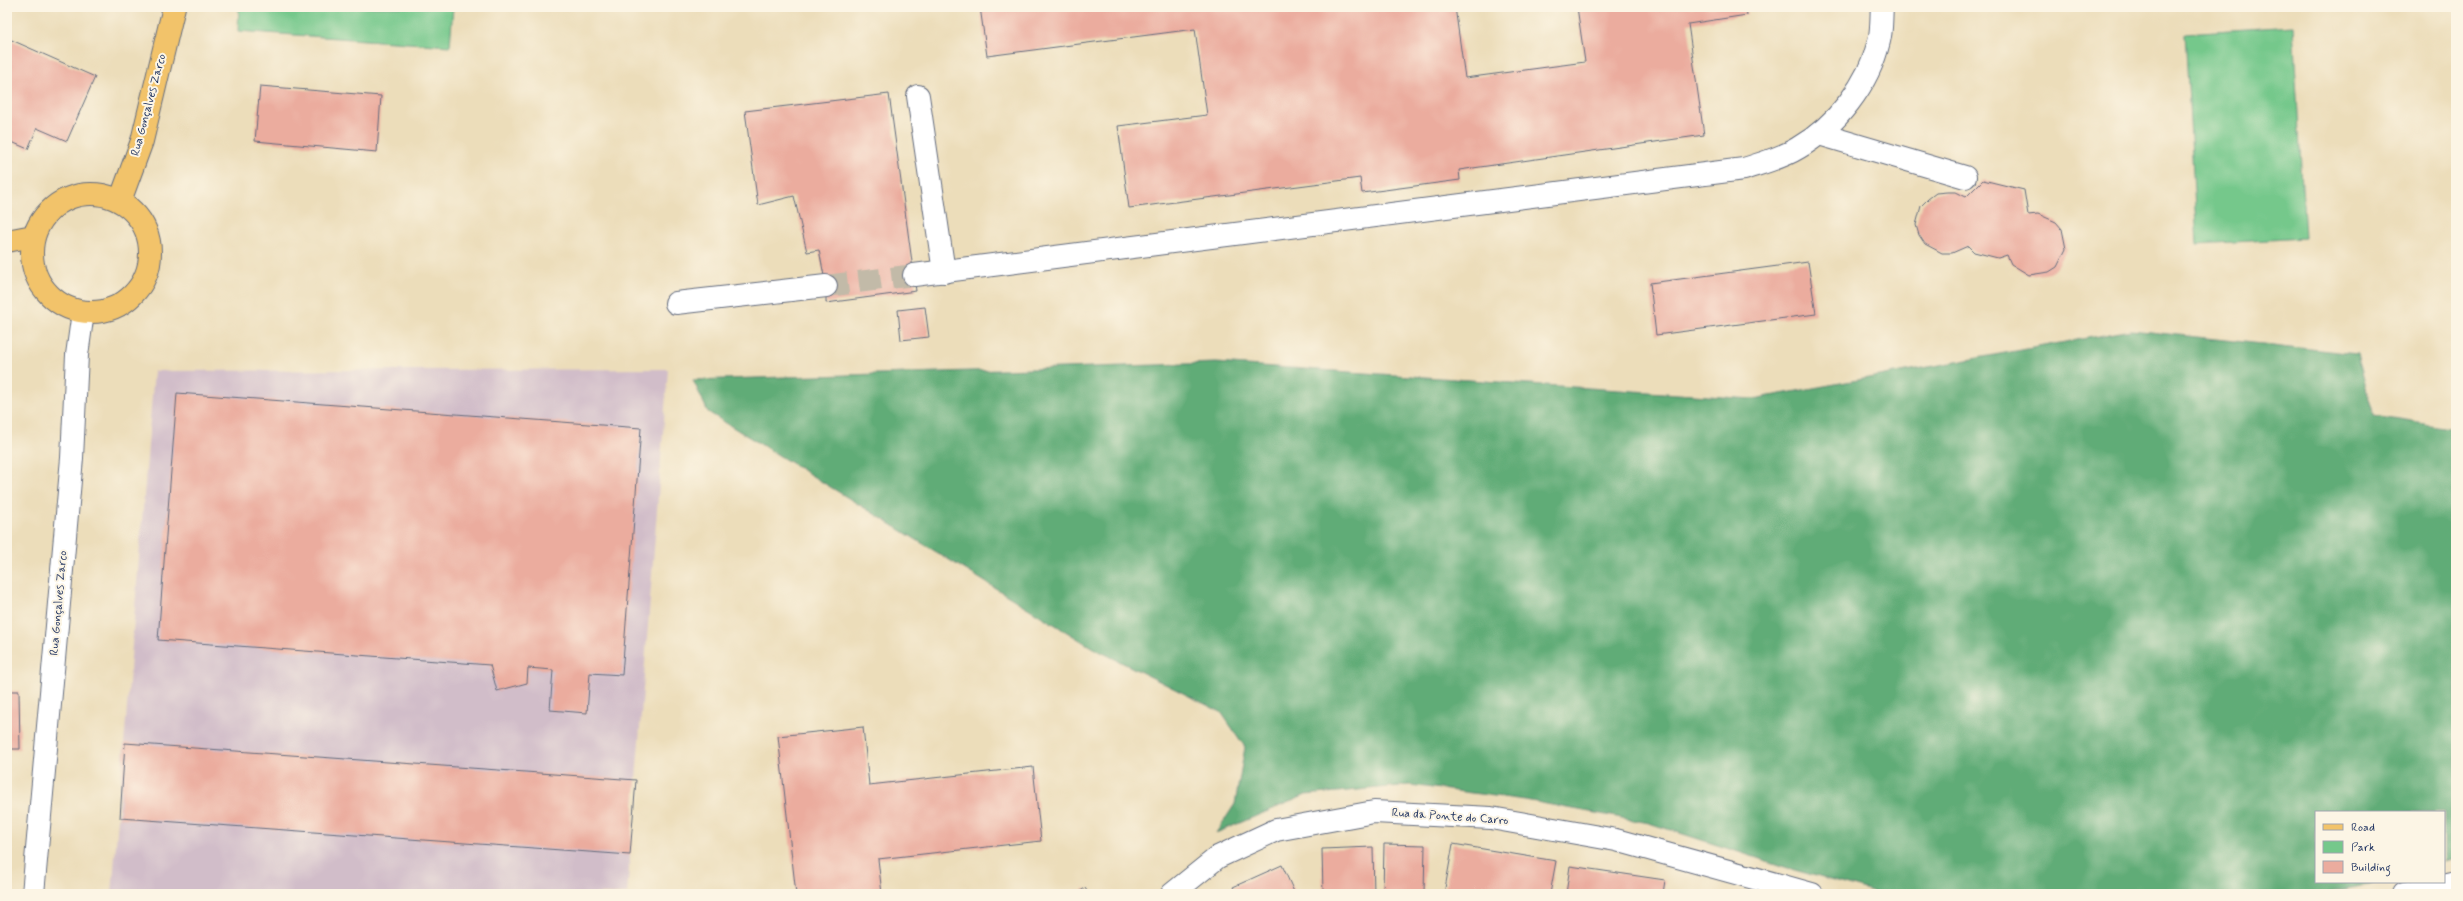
<svg xmlns="http://www.w3.org/2000/svg" width="2463" height="901" font-family="Mynerve,sans-serif">
	<style>
		.industrial { fill: #d1bdc9 }
		.green { fill: #75c88b; stroke: #487c74 }
		.forest { fill: #60ac77; stroke: #3e6e6a }
		.building { fill: #ebac9e }
		.lines { fill: none; stroke-linecap: round; stroke-linejoin: round }
		.minor-tunnel { stroke: #c2baa8; stroke-width: 22; stroke-dasharray: 22 11; stroke-linecap: butt }
		.minor-casing { stroke: #646c7e; stroke-width: 24 }
		.major-casing { stroke: #646c7e; stroke-width: 24 }
		.minor { stroke: #fff; stroke-width: 22 }
		.major { stroke: #f2c36a; stroke-width: 22 }
		.labels { text-anchor: middle; dominant-baseline: central; stroke-width: 4; stroke-linejoin: round; paint-order: stroke }
		.street-label { font-size: 12px; fill: #1b2f5e; stroke: #fcf5e5 }
	</style>
	<rect width="100%" height="100%" fill="#fcf5e5"/>
	<filter id="ink" filterUnits="userSpaceOnUse"><feTurbulence type="fractalNoise" baseFrequency=".025" numOctaves="2"/><feDisplacementMap in="SourceGraphic" scale="8" xChannelSelector="R" yChannelSelector="G"/><feConvolveMatrix kernelMatrix="1 2 1 2 8 2 1 2 1" color-interpolation-filters="sRGB"/></filter>
	<filter id="wash" filterUnits="userSpaceOnUse"><feTurbulence type="fractalNoise" baseFrequency=".012" numOctaves="4" result="noise"/><feDisplacementMap in="SourceGraphic" scale="16" xChannelSelector="R" yChannelSelector="G"/><feGaussianBlur stdDeviation="0.9" result="paint"/><feColorMatrix in="noise" values="0 0 0 0 0 0 0 0 0 0 0 0 0 0 0 0 0 1.4 0 .05"/><feComposite in="paint" operator="in"/></filter>
	<g filter="url(#wash)">
		<rect width="100%" height="100%" fill="#ecddba"/>
		<path class="industrial" d="M668 369 627 894H112L154 371Z"/>
		<g class="green">
			<path d="M239 7H453L450 46 238 31Z"/>
			<path d="M2293 26 2305 238 2197 244 2185 33Z"/>
		</g>
		<path class="forest" d="M2131 330 2357 354 2374 416 2456 429V859L2444 862V812H2316V882H2378L2323 894H1879L1791 869 1649 823 1525 800 1410 785 1306 795 1216 833 1235 804 1245 747 1221 712 1093 648 708 412 693 380 1216 363 1753 399Z"/>
		<g id="blocks">
			<g class="building">
				<path d="M980 7H1455L1465 78 1585 62 1577 7H1746L1747 15 1688 24 1704 135 1459 170 1460 180 1362 193 1360 178 1129 208 1118 126 1207 115 1195 29 987 56Z"/>
				<path d="M7 38 95 77 67 141 37 128 28 149 7 140Z"/>
				<path d="M260 86 381 96 377 152 255 141Z"/>
				<path d="M889 94 916 291 826 303V286L819 250 807 252 794 196 758 205 745 111Z"/>
				<path d="M1983 180 2024 190 2028 215 2038 214 2056 222 2062 229 2066 249 2057 267 2049 272 2029 275 2011 264 2007 255 1998 258 1974 252 1968 246 1952 253H1942L1925 244 1919 235 1916 225 1921 206 1928 199 1936 193 1947 192H1956L1966 197Z"/>
				<path d="M1808 262 1816 314 1656 335 1650 283Z"/>
				<path d="M925 307 929 337 901 340 898 310Z"/>
				<path d="M177 393 641 428 622 675 590 673 587 713 550 710 553 670 528 668 527 683 497 691 490 665 158 640Z"/>
				<path d="M7 691H19L20 749H7Z"/>
				<path d="M863 727 869 785 1033 767 1041 841 878 859 882 894H796L778 736Z"/>
				<path d="M125 743 636 780 630 855 120 818Z"/>
				<path d="M1384 844 1425 845 1424 894H1383Z"/>
				<path d="M1453 844 1556 861 1550 894H1444Z"/>
				<path d="M1373 847 1374 894H1323L1322 849Z"/>
				<path d="M1282 865 1295 894H1236L1233 887Z"/>
				<path d="M1570 866 1665 880 1663 894H1566Z"/>
				<path d="M1085 888 1089 894H1076Z"/>
			</g>
		</g>
	</g>
	<g filter="url(#ink)">
		<use href="#blocks" fill-opacity="0" stroke="#646c7e" stroke-width="1"/>
		<g class="lines">
			<path class="minor-tunnel" d="M826 286 914 275"/>
			<g class="minor-casing">
				<g id="minor">
					<path d="M918 96 944 272"/>
					<path d="M1819 134 1965 177"/>
					<path d="M914 275 1744 169C1762 163 1782 158 1798 148 1836 126 1869 84 1879 41 1882 30 1881 18 1882 7"/>
					<path d="M676 303 826 286"/>
					<path d="M33 894 72 458 77 355 83 312"/>
					<path d="M1172 894 1218 857 1276 830 1374 812 1491 818 1616 840 1812 894"/>
					<path d="M2404 894 2456 883"/>
				</g>
			</g>
			<g class="major-casing">
				<g id="major">
					<circle cx="91" cy="253" r="59"/>
					<path d="M120 201 142 141 174 7"/>
					<path d="M7 241 33 236"/>
				</g>
			</g>
			<use href="#minor" class="minor"/>
			<use href="#major" class="major"/>
		</g>
	</g>
	<g class="labels">
		<g class="street-label">
			<text transform="translate(149 105) rotate(-75)">Rua Gonçalves Zarco</text>
			<text transform="translate(59 603) rotate(-85)">Rua Gonçalves Zarco</text>
			<text transform="translate(1450 817) rotate(4)">Rua da Ponte do Carro</text>
		</g>
	</g>
	<rect width="2463" height="901" fill="none" stroke="#fcf5e5" stroke-width="24"/>
	<rect x="2315" y="811" width="130" height="72" fill="#fcf5e5" stroke="#a2a6af"/>
	<rect x="2323" y="824" width="20" height="6" fill="#f2c36a" stroke="#a2a6af"/>
	<text x="2351" y="831" font-size="12" fill="#1b2f5e">Road</text>
	<rect x="2323" y="841" width="20" height="12" fill="#75c88b" stroke="#a2a6af"/>
	<text x="2351" y="851" font-size="12" fill="#1b2f5e">Park</text>
	<rect x="2323" y="861" width="20" height="12" fill="#ebac9e" stroke="#a2a6af"/>
	<text x="2351" y="871" font-size="12" fill="#1b2f5e">Building</text>
</svg>
